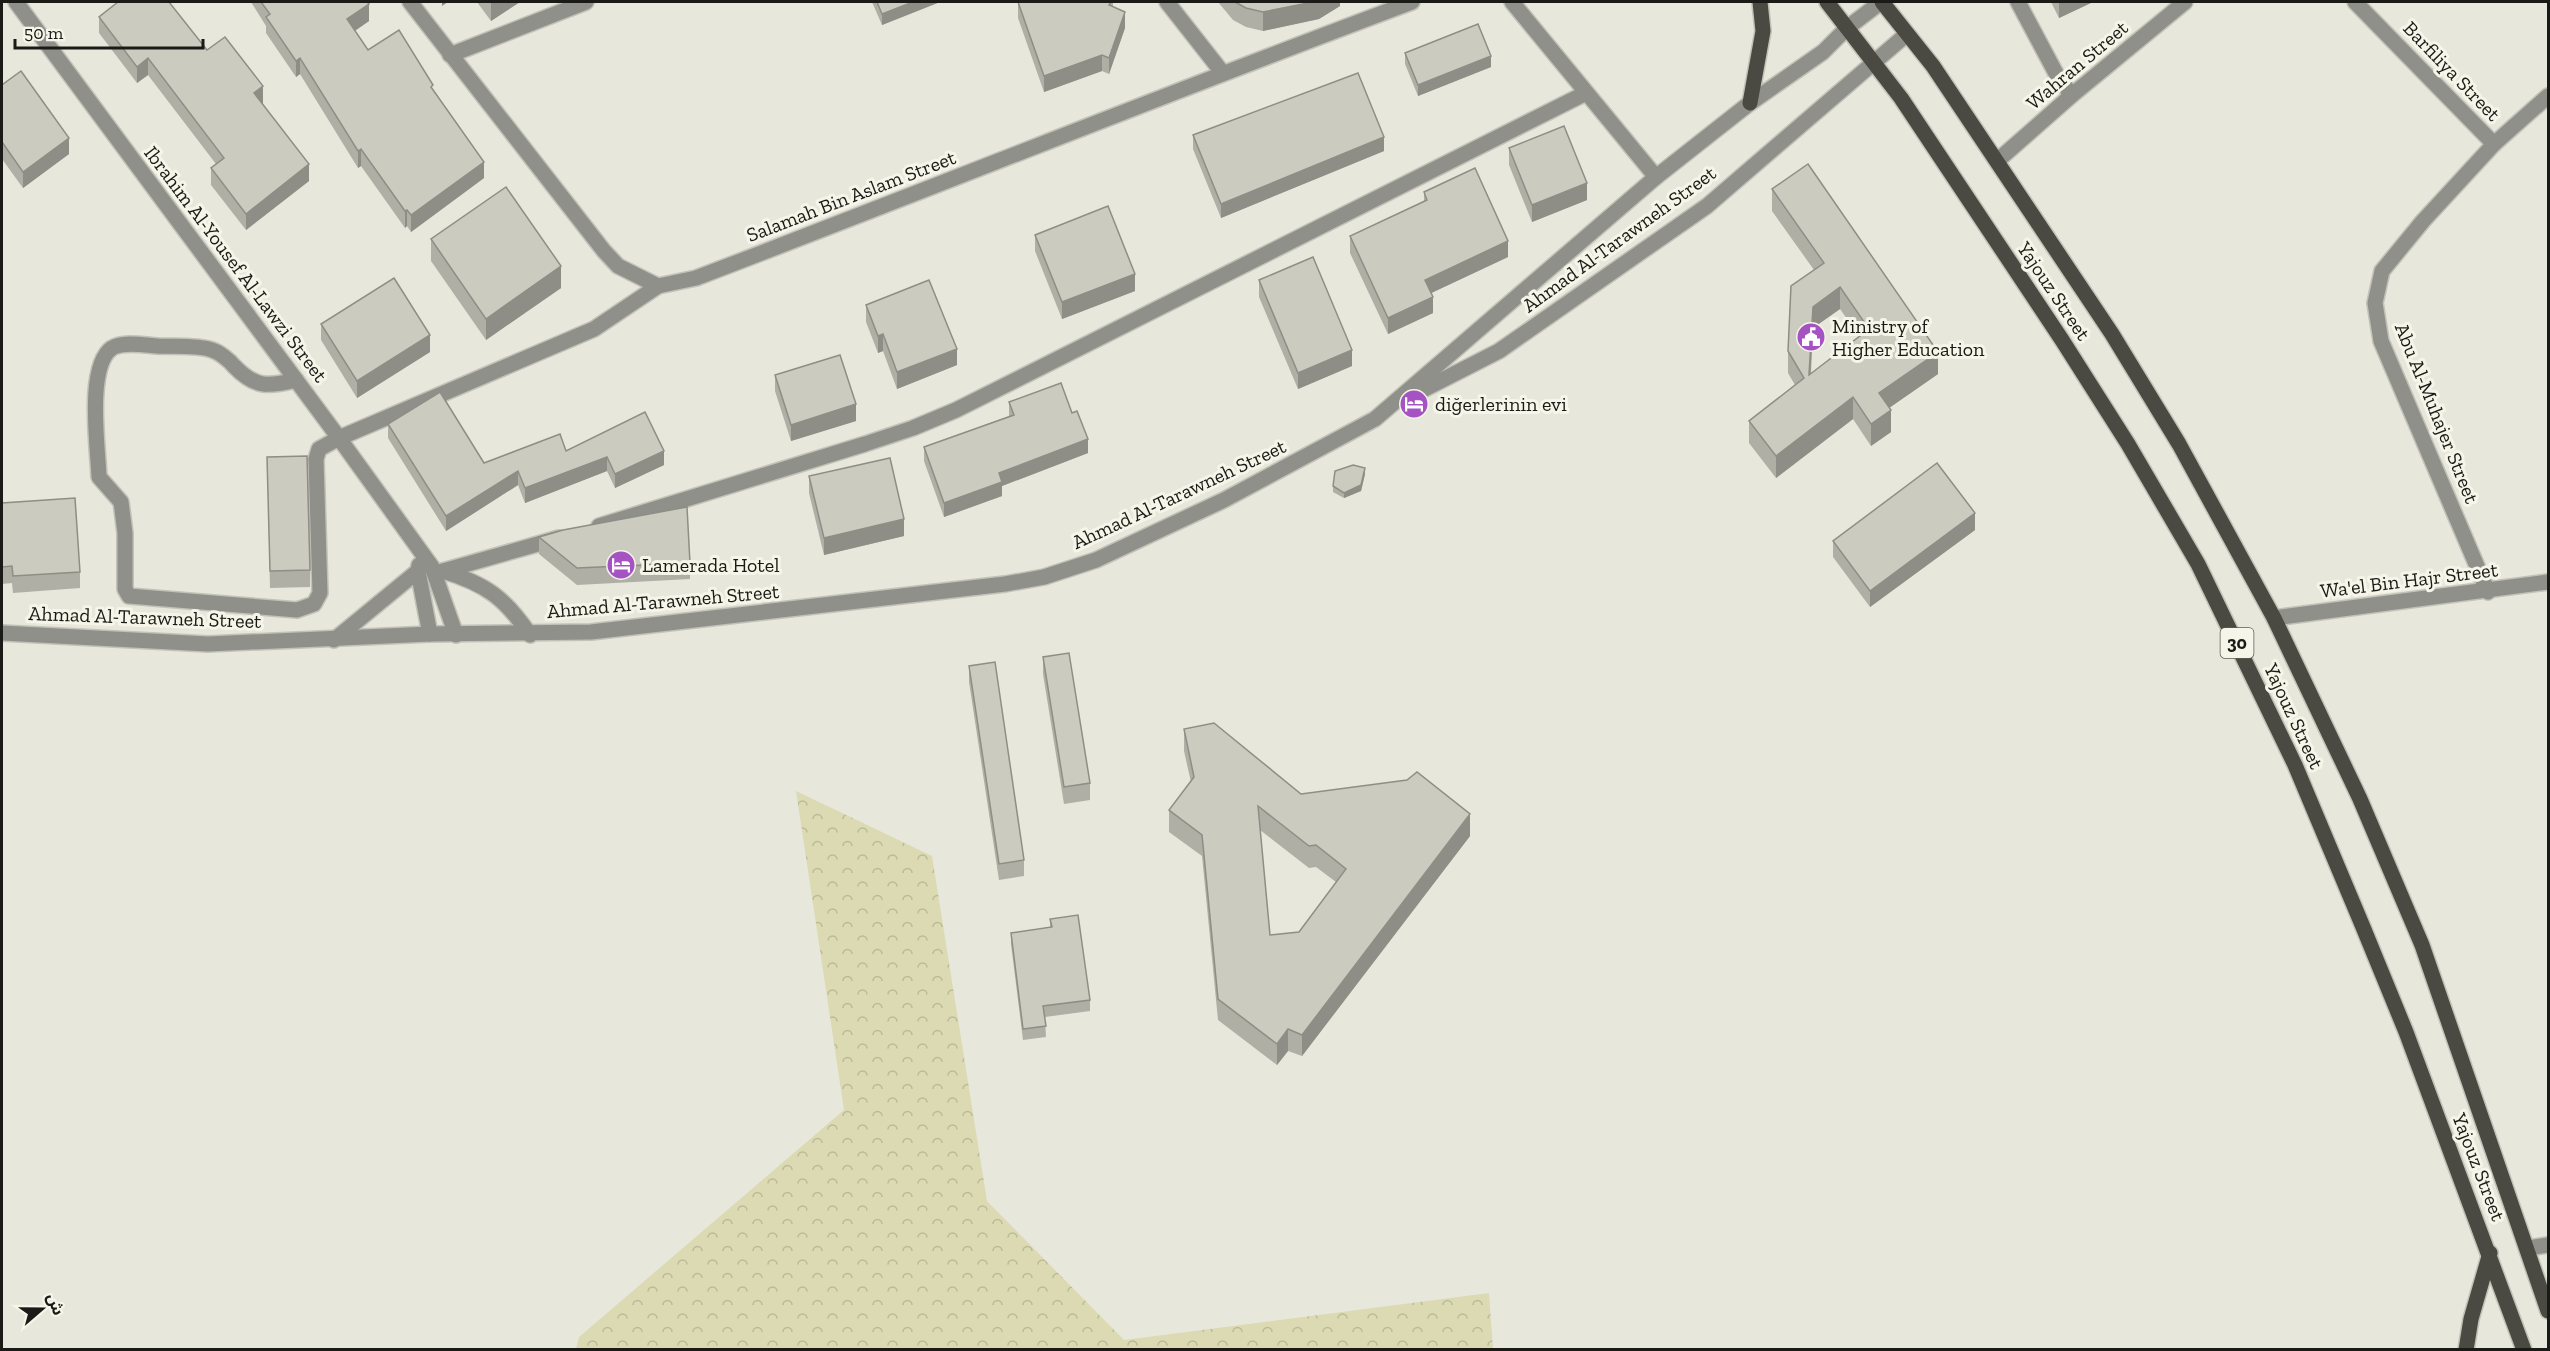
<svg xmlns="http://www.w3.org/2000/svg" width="2550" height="1351" font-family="'Zilla Slab','Noto Sans Arabic',serif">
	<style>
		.forest { fill: url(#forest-crowns) }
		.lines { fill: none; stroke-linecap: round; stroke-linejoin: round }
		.minor-casing { stroke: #c3c2b8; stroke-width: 18 }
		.major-casing { stroke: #c3c2b8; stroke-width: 18 }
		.minor { stroke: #90908b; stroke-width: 15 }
		.major { stroke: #4a4a42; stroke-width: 15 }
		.wall { fill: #afafa5; fill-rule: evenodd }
		.shaded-wall { fill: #8e8e86 }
		.building { fill: #cbcbc0; stroke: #8e8e86; stroke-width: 1.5; fill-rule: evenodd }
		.labels { text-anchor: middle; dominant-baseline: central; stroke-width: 6; stroke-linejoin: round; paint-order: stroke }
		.shield { fill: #f5f5e9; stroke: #5c5c55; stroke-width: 1.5 }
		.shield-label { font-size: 18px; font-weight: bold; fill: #1a1a16 }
		.street-label { font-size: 20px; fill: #1a1a16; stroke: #f5f5e9 }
		.poi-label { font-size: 20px; fill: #1a1a16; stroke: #f5f5e9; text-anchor: start }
	</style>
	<defs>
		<pattern id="forest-crowns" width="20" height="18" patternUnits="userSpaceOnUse" patternTransform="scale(1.5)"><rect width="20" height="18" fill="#dbdab2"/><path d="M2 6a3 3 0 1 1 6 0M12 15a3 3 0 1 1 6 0" fill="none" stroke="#bbba98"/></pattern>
	</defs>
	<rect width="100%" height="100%" fill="#e8e7dc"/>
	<path class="forest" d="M796 791 932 856 987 1201 1124 1340 1489 1293 1493 1349H576L579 1337 844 1110Z"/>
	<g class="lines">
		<g class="minor-casing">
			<g id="minor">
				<path d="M16 2 339 438 432 567 456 635"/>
				<path d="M410 2 604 251 618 266 658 286 696 278C935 187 1173 91 1412 2"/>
				<path d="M1167 2 1222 72"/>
				<path d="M1512 2 1656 177"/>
				<path d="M2018 2 2059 79 2072 95"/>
				<path d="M2355 2 2494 144"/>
				<path d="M450 55 586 2"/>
				<path d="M1997 161 2072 95 2185 2"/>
				<path d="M296 380C268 387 255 388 234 366 229 360 219 352 212 350 198 345 172 347 157 346 144 345 123 341 112 348 86 366 98 448 99 477L121 502 125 533V589L129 596 297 610 314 604 320 593 316 459 319 449 339 438 594 329 658 286"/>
				<path d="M1407 398 1499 351 1707 206 1907 34"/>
				<path d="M599 526 865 444 913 428 956 410 1586 93"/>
				<path d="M419 565 418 571 430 634"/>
				<path d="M443 571 559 538"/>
				<path d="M443 571C486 584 505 598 530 635"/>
				<path d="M2488 592 2381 341 2375 303 2382 271 2423 221 2494 144 2548 96"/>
				<path d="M2274 618 2548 582"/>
				<path d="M2 633 208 644 430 634 591 632 1005 584 1044 577 1096 560 1224 500 1375 419 1656 177 1750 103 1823 52 1847 28 1881 2"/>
				<path d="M334 640 418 571"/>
				<path d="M2528 1248 2548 1245"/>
			</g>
		</g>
		<g class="major-casing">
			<g id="major">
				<path d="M1827 2 1901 98 2062 340 2128 444 2198 564 2295 765 2363 927 2406 1032 2524 1350"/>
				<path d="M1882 2 1933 66 2112 334 2179 444 2274 618 2360 799 2422 945 2548 1311"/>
				<path d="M1750 103 1763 31 1760 2"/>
				<path d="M2466 1350 2471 1319 2490 1253"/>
			</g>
		</g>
		<use href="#minor" class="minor"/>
		<use href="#major" class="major"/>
	</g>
	<g class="wall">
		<path d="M251 2H367L369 21 355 31 368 50 433 90 484 178 411 232 407 226 405 228 361 166 358 168 300 74 296 77 266 33V26Z"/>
		<path d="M477 2H520L491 21Z"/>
		<path d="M872 2H940L882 25Z"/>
		<path d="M1018 2H1113V6L1125 28 1109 74 1102 71 1044 92 1018 18Z"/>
		<path d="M1218 2H1340V6L1319 19 1263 31 1246 27 1233 20Z"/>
		<path d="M2051 2H2093L2059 18Z"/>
		<path d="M99 17 207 50 263 103 262 104 309 181 246 230 211 185V168L216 164 148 75 137 83 99 33Z"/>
		<path d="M1405 53 1491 67 1418 96 1405 64Z"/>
		<path d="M2 85 69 154 23 188 2 159Z"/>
		<path d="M1193 135 1384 151 1221 218 1193 149Z"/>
		<path d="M1509 148 1587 200 1532 222 1509 165Z"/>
		<path d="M1772 189 1938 374 1889 408 1891 432 1871 446 1853 419 1776 478 1749 443V421L1795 385 1788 373V351L1814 270 1772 211ZM1840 309 1859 336 1811 374 1813 328Z"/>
		<path d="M1424 192 1508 257 1431 293 1433 313 1388 334 1350 253V236L1424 201Z"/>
		<path d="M1035 235 1135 291 1062 319 1035 251Z"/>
		<path d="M431 239 561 288 486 340 431 261Z"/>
		<path d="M1259 280 1352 366 1298 389 1259 297Z"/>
		<path d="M866 305 957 365 897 389 883 351 878 353 866 322Z"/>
		<path d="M321 324 430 352 357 398 321 340Z"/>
		<path d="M775 375 856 421 791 441 775 391Z"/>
		<path d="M1009 402 1088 453 1002 486V496L944 517 924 461V447L1009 416Z"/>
		<path d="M388 424 484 463 566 451 664 465 615 488 607 471 525 503 518 485 446 531 388 438Z"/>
		<path d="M267 457 310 570V587L270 588Z"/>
		<path d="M1365 474 1361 491 1344 498 1333 492V486Z"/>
		<path d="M809 476 904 536 824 555 809 493Z"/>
		<path d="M2 503 80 572V588L13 593 12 583 2 584Z"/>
		<path d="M1975 530 1870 607 1833 557V541Z"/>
		<path d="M539 537 690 563V579L577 585 539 554Z"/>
		<path d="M1043 657 1090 783V800L1064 804 1043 674Z"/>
		<path d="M969 666 1024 860V876L999 880 969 682Z"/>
		<path d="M1184 729 1301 794 1470 836 1302 1056 1288 1051 1277 1065 1218 1020 1202 856 1169 832V810L1191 782 1184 751ZM1260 830 1309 868 1316 867 1336 882 1299 932 1270 935Z"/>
		<path d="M1050 919 1090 1000V1011L1045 1017 1046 1037 1023 1040 1011 944V933L1050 927Z"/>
	</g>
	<g class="shaded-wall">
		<path d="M442 2H448L442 6Z"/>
		<path d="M491 2H520L491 21Z"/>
		<path d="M913 2H940L882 25V14Z"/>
		<path d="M1313 2H1340V6L1319 19 1263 31V12Z"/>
		<path d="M2059 2H2093L2059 18Z"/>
		<path d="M369 4V21L347 36V19Z"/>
		<path d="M1125 12V28L1109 74V58Z"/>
		<path d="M1102 55V71L1044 92V76Z"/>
		<path d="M1491 56V67L1418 96V85Z"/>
		<path d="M148 58V75L137 83V67Z"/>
		<path d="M300 58V74L296 77V61Z"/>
		<path d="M263 86V103L254 110V93Z"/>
		<path d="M1384 137V151L1221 218V204Z"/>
		<path d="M69 138V154L23 188V172Z"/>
		<path d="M361 149V166L358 168V151Z"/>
		<path d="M484 162V178L411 232V215Z"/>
		<path d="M309 164V181L246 230V214Z"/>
		<path d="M1587 183V200L1532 222V205Z"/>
		<path d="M407 210V226L405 228V211Z"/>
		<path d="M1508 241V257L1425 296V280Z"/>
		<path d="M561 266V288L486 340V319Z"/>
		<path d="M1135 274V291L1062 319V302Z"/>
		<path d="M1840 287V309L1813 328 1809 397V375L1813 307Z"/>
		<path d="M1433 297V313L1388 334V318Z"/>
		<path d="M883 334V351L878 353V336Z"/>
		<path d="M430 335V352L357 398V381Z"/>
		<path d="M957 349V365L897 389V372Z"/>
		<path d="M1352 350V366L1298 389V373Z"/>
		<path d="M1938 352V374L1879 415V393Z"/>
		<path d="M1853 397V419L1776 478V456Z"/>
		<path d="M856 404V421L791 441V425Z"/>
		<path d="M1891 410V432L1871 446V424Z"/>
		<path d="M1088 439V453L1002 486V496L944 517V503L999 473Z"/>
		<path d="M664 451V465L615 488V474Z"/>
		<path d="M607 457V471L525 503V488Z"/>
		<path d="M1365 468V474L1361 491 1344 498V493Z"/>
		<path d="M518 471V485L446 531V516Z"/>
		<path d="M1975 513V530L1870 607V591Z"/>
		<path d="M904 519V536L824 555V538Z"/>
		<path d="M1470 814V836L1302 1056V1035Z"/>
		<path d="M1288 1029V1051L1277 1065V1044Z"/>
	</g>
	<g class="building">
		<path d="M118 2H169L207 50 225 37 263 86 254 93 309 164 246 214 211 168 224 158 148 58 137 67 99 17Z"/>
		<path d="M261 2H367L369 4 347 19 368 50 399 30 433 85 431 87 484 162 411 215 407 210 405 211 361 149 358 151 300 58 296 61 266 17 270 14Z"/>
		<path d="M877 2H913L882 14Z"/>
		<path d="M1018 2H1111L1109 5 1125 12 1109 58 1102 55 1044 76Z"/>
		<path d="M1235 2H1313L1263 12 1246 8Z"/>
		<path d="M1478 24 1491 56 1418 85 1405 53Z"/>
		<path d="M21 71 69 138 23 172 2 142V85Z"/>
		<path d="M1358 73 1384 137 1221 204 1193 135Z"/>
		<path d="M1564 126 1587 183 1532 205 1509 148Z"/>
		<path d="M1808 164 1938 352 1879 393 1891 410 1871 424 1853 397 1776 456 1749 421 1804 378 1788 351 1791 286 1824 263 1772 189ZM1840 287 1869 329 1809 375 1813 307Z"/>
		<path d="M1475 168 1508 241 1425 280 1433 297 1388 318 1350 236 1427 200 1424 192Z"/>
		<path d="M506 187 561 266 486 319 431 239Z"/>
		<path d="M1108 206 1135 274 1062 302 1035 235Z"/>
		<path d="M1313 257 1352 350 1298 373 1259 280Z"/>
		<path d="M394 278 430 335 357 381 321 324Z"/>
		<path d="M929 280 957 349 897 372 883 334 878 336 866 305Z"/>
		<path d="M840 355 856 404 791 425 775 375Z"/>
		<path d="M1061 383 1072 413 1077 411 1088 439 999 473 1002 482 944 503 924 447 1014 415 1009 402Z"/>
		<path d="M440 392 484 463 560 434 566 451 645 412 664 451 615 474 607 457 525 488 518 471 446 516 388 424Z"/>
		<path d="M307 456 310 570 270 571 267 457Z"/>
		<path d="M890 458 904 519 824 538 809 476Z"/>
		<path d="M1937 463 1975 513 1870 591 1833 541Z"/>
		<path d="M1353 465 1365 468 1361 485 1344 493 1333 486 1335 471Z"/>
		<path d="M75 498 80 572 13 576 12 566 2 567V503Z"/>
		<path d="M687 507 690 563 577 568 539 537 563 530Z"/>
		<path d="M1069 653 1090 783 1064 787 1043 657Z"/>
		<path d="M995 662 1024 860 999 864 969 666Z"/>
		<path d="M1214 723 1301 794 1407 780 1417 772 1470 814 1302 1035 1288 1029 1277 1044 1218 999 1202 835 1169 810 1194 777 1184 729ZM1258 806 1309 846 1316 845 1346 869 1299 932 1270 935Z"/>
		<path d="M1078 915 1090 1000 1043 1006 1046 1026 1023 1029 1011 933 1052 927 1050 919Z"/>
	</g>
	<defs>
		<g id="civic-disc" transform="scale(1.5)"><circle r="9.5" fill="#a553c3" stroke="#f5f5e9"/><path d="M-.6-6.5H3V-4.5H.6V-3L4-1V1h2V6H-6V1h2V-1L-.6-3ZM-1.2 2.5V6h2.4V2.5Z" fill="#fff"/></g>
		<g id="hotel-disc" transform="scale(1.5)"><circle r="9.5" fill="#a553c3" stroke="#f5f5e9"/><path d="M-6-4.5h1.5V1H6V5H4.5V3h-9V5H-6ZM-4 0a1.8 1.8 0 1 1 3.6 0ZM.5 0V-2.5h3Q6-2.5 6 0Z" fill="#fff"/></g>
	</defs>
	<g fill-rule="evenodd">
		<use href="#civic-disc" x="1811" y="337"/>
		<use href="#hotel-disc" x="1414" y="404"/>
		<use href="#hotel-disc" x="621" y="565"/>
	</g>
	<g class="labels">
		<rect class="shield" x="2220.5" y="628" width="33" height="30" rx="4.5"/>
		<g class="shield-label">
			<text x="2237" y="643">30</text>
		</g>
		<g class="street-label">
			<text transform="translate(2077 65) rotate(-40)">Wahran Street</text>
			<text transform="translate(2452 71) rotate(46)">Barfiliya Street</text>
			<text transform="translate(851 196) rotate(-21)">Salamah Bin Aslam Street</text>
			<text transform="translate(1619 239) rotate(-36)">Ahmad Al-Tarawneh Street</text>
			<text transform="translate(236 264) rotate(53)">Ibrahim Al-Yousef Al-Lawzi Street</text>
			<text transform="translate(2054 291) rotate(56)">Yajouz Street</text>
			<text transform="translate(2437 413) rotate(68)">Abu Al-Muhajer Street</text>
			<text transform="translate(1179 494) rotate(-25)">Ahmad Al-Tarawneh Street</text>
			<text transform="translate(2409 580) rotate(-7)">Wa'el Bin Hajr Street</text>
			<text transform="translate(663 601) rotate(-5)">Ahmad Al-Tarawneh Street</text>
			<text transform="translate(145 617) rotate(2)">Ahmad Al-Tarawneh Street</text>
			<text transform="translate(2294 716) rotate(65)">Yajouz Street</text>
			<text transform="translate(2479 1167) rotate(69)">Yajouz Street</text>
		</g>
		<g class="poi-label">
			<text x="1832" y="326">Ministry of<tspan x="1832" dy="23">Higher Education</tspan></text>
			<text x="1435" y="404">diğerlerinin evi</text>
			<text x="642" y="565">Lamerada Hotel</text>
		</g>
	</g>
	<rect width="2550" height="1351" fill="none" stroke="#1a1a16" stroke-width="6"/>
	<g transform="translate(42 1309) rotate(70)" stroke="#f5f5e9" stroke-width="4.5" paint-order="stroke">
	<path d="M0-4.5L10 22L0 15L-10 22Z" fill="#1a1a16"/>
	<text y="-9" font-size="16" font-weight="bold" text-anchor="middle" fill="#1a1a16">ش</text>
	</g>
	<path d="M15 39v9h188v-9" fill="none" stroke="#1a1a16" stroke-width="3"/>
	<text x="24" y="39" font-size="18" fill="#1a1a16" stroke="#f5f5e9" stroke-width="4.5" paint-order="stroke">50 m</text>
</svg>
